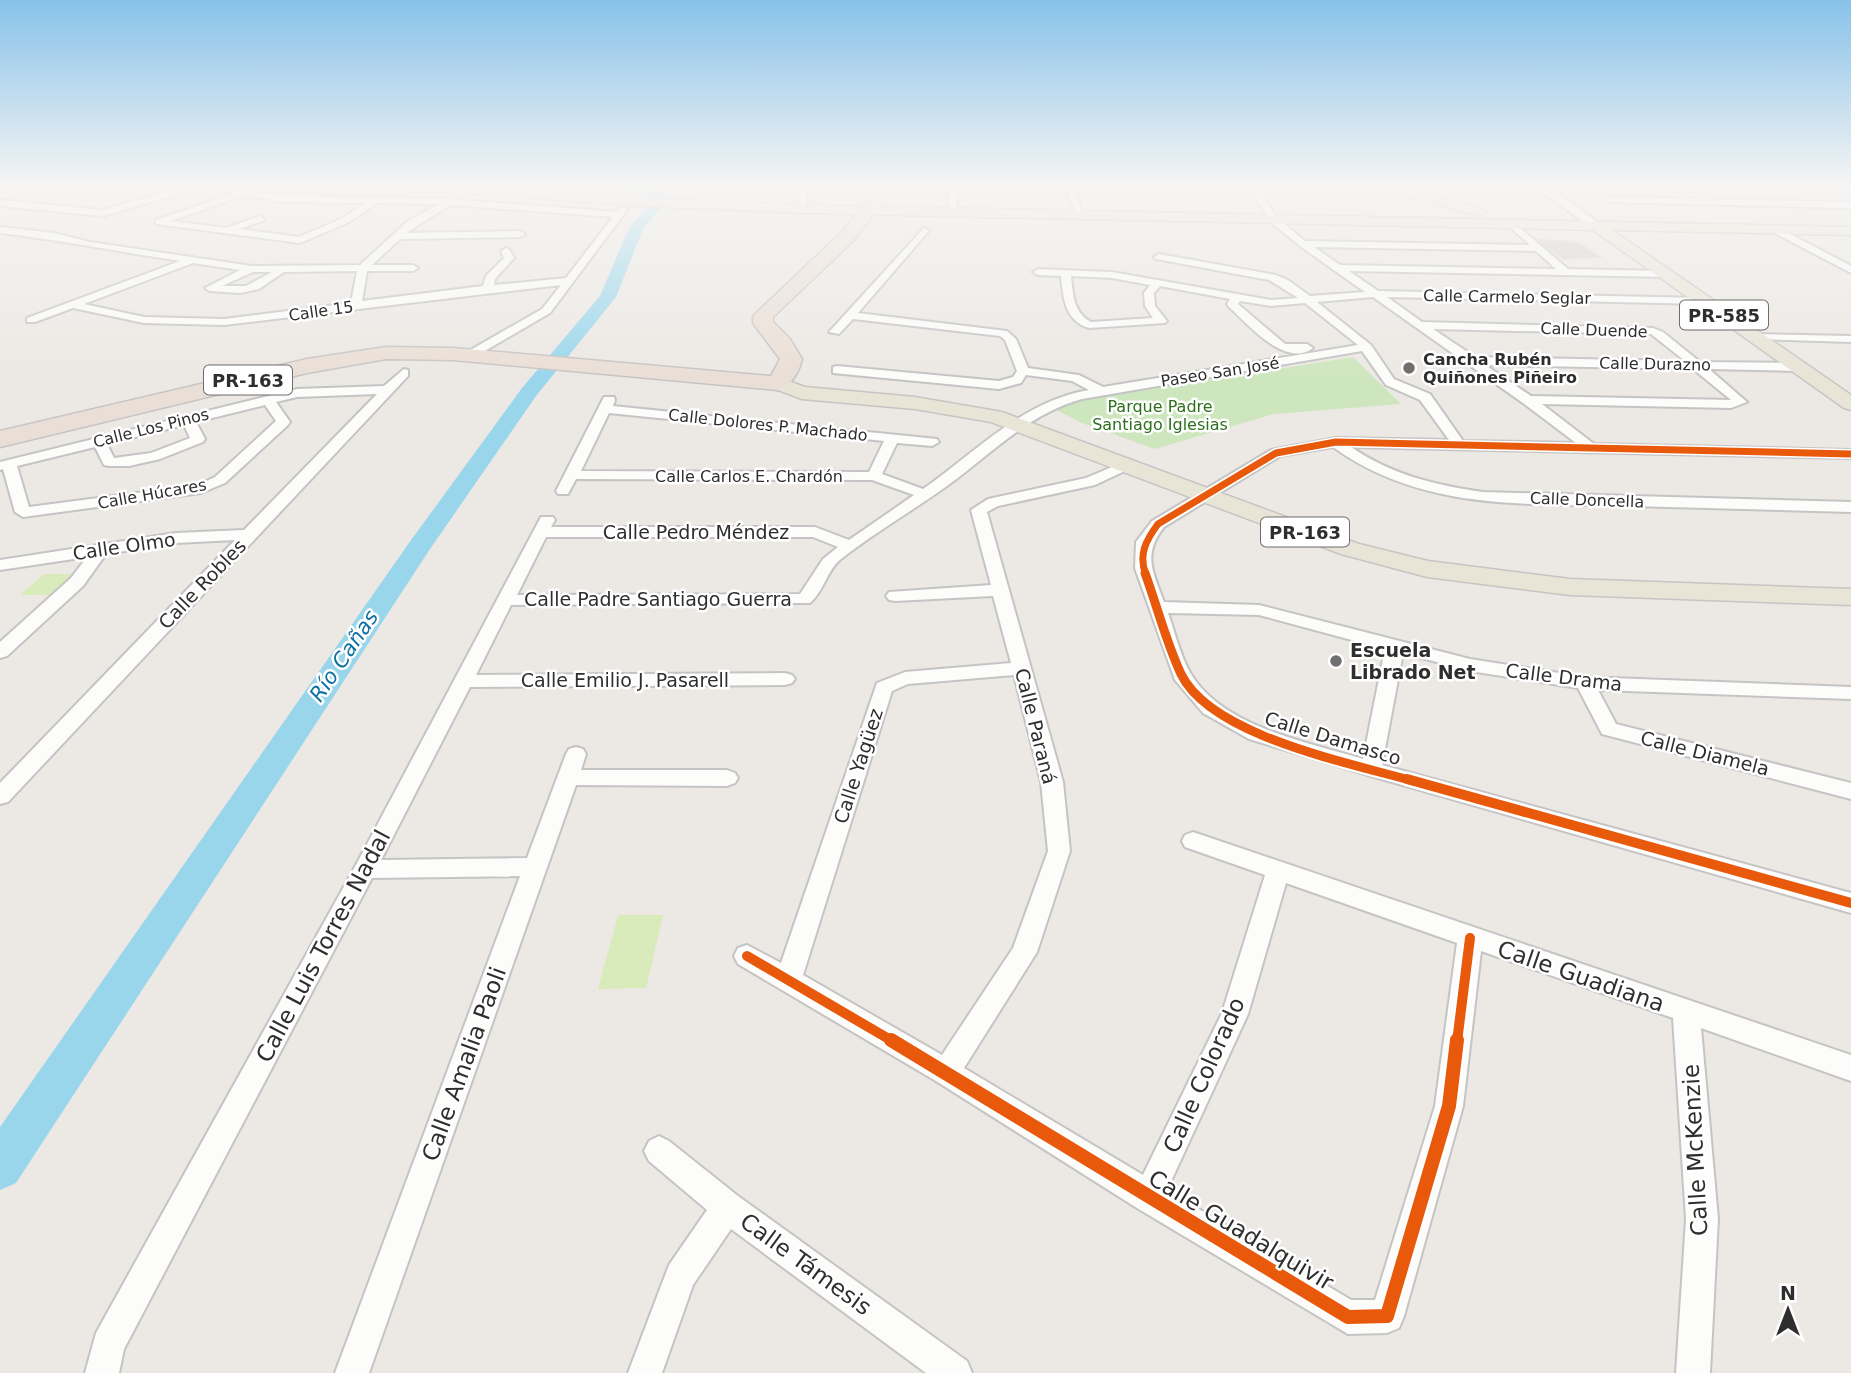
<svg xmlns="http://www.w3.org/2000/svg" width="1851" height="1373" font-family="'DejaVu Sans',sans-serif">
	<style>
		.green { fill: #cee6be }
		.pitch { fill: #d9eabb }
		.lines { fill: none; stroke-linecap: round; stroke-linejoin: round }
		.river { fill: #99d6ec; fill-rule: evenodd }
		.building { fill: #d1cecb; stroke: #d7d4d0; stroke-width: 2 }
		.street-casing { stroke: #c5c4c5; stroke-width: 4 }
		.secondary-casing { stroke: #c5c4c5; stroke-width: 4 }
		.primary-casing { stroke: #c6c5c4; stroke-width: 3 }
		.highway-casing { stroke: #c6c5c4; stroke-width: 3 }
		.street { fill: #fcfcfb; fill-rule: evenodd }
		.secondary { fill: #fcfcfb; fill-rule: evenodd }
		.primary { fill: #e8e4d6; fill-rule: evenodd }
		.highway { fill: #eadfd6; fill-rule: evenodd }
		.cycleway-far3-casing { stroke: #fff; stroke-width: 10 }
		.cycleway-far2-casing { stroke: #fff; stroke-width: 13 }
		.cycleway-far1-casing { stroke: #fff; stroke-width: 15 }
		.cycleway-casing { stroke: #fff; stroke-width: 18 }
		.cycleway-far3 { stroke: #e8590c; stroke-width: 7 }
		.cycleway-far2 { stroke: #e8590c; stroke-width: 9 }
		.cycleway-far1 { stroke: #e8590c; stroke-width: 10 }
		.cycleway { stroke: #e8590c; stroke-width: 14 }
		.poi-dot { fill: #706f6e; stroke: #fff; stroke-width: 2.5 }
		.labels { text-anchor: middle; dominant-baseline: central; stroke-width: 5; stroke-linejoin: round; paint-order: stroke }
		.far-street-label { font-size: 16px; fill: #2e2e2e; stroke: #fff }
		.far-poi-label { font-size: 16px; font-weight: bold; fill: #2e2e2e; stroke: #fff; text-anchor: start }
		.far-park-label { font-size: 16px; fill: #2c6e1b; stroke: #fff }
		.shield { fill: #fff; stroke: #6d6d6d; stroke-width: 2 }
		.shield-label { font-size: 18px; font-weight: bold; fill: #2e2e2e }
		.street-label { font-size: 19px; fill: #2e2e2e; stroke: #fff }
		.poi-label { font-size: 19px; font-weight: bold; fill: #2e2e2e; stroke: #fff; text-anchor: start }
		.water-label { font-size: 21px; font-style: italic; fill: #0d6fa3; stroke: #fff }
		.near-street-label { font-size: 23px; fill: #2e2e2e; stroke: #fff }
	</style>
	<rect width="100%" height="100%" fill="#ece8e4"/>
	<path class="green" d="M1353 357 1401 404 1274 414 1155 449 1082 423 1052 408 1068 399 1254 368 1259 372Z"/>
	<g class="pitch">
		<path d="M44 574H75L52 595H20Z"/>
		<path d="M618 915H663L646 988 598 989Z"/>
	</g>
	<g class="lines">
		<path class="river" d="M606 185H630L669 194 671 197 643 229 616 297 536 396 430 549 16 1183 0 1190V1127L409 543 522 388 600 296 629 228 655 199Z"/>
	</g>
	<path class="building" d="M1538 240 1577 242 1600 257 1563 259Z"/>
	<g class="lines">
		<g class="street-casing">
			<g id="street">
				<path d="M38 185H55L0 199V193Z"/>
				<path d="M189 185H221L282 196 435 198 617 212 623 207 627 210 550 313 471 359 467 358V352L542 309 561 285 224 325 144 323 73 308 35 322H27V318L180 261C120 252 61 240 0 233V227L54 233 90 242 252 266 360 265 407 222 439 204 377 203 347 223 300 243 156 224V220L235 193 202 187 103 216 0 206V200L103 210ZM244 195 282 202 366 203 341 219 299 237 239 229 263 221 264 219 260 216 226 228 171 221ZM450 205 613 217 566 278 494 285 495 279 514 258 509 249 506 248 501 251 504 258 486 276 483 286 362 301 367 271H413L418 268 413 265H372L400 239 520 237 525 234 520 231 406 233ZM193 263 240 270 205 288 210 291 240 293 259 289 284 272 357 271 351 303 224 319 144 317 84 304ZM253 272H272L246 286H222Z"/>
				<path d="M798 185 806 186 807 209 803 212 799 209Z"/>
				<path d="M947 185H955L958 215 951 213Z"/>
				<path d="M1064 185H1072L1084 217 1077 215Z"/>
				<path d="M1248 185H1256L1277 218 1305 241 1530 245 1509 226 1507 224 1512 221 1568 269 1666 271 1671 274 1666 277 1349 271 1378 291 1704 298 1709 301 1704 304 1387 297 1422 322 1653 328 1663 332 1700 362 1797 363 1803 367 1797 371 1709 369 1747 402 1731 408 1542 404 1594 444 1851 450V458L1351 447C1392 475 1435 485 1483 492L1851 502V512C1778 510 1705 508 1632 506 1526 503 1423 512 1333 447L1280 456 1164 527C1142 555 1153 572 1164 602L1259 605 1470 659 1585 677 1851 687V699L1598 690 1616 724 1851 783V799L1602 734 1578 688 1470 671 1403 653 1382 765 1851 893V913L1371 776 1249 739 1203 713 1175 680 1135 568 1136 542 1152 521 1271 450 1336 438 1449 440 1420 400 1386 385 1362 351 1082 399C1028 414 991 454 947 486 912 511 874 533 841 559 827 570 824 591 810 603L511 605 476 675 785 673 792 675 795 679 792 683 785 685 470 687 381 860 527 858 566 754 569 749 576 747 583 749 586 754 581 770H727L735 773 738 778 735 783 727 786 576 785 369 1373H335L520 876 372 878 124 1349 119 1373H85L96 1333 357 863 541 517H553L555 520 551 527H815L849 540 914 495 872 480 576 479 568 494H558L556 491 604 397H614L615 400 613 406 937 439 939 442 932 446 897 443 882 474 923 489C976 452 1023 401 1089 390L1072 381 1026 375 1021 383 999 389 833 373V367L837 366 999 381 1013 377 1017 371 1005 340 1000 336 853 319 839 334 829 332 924 228 929 231 927 233 858 313 1007 331 1016 339 1028 368 1079 375 1103 387 1358 345 1305 303 1271 306 1240 301 1238 304 1285 344H1307L1313 348C1285 369 1248 324 1228 306L1227 304 1230 299 1160 286 1154 293 1155 306 1167 321 1165 323 1089 328C1065 321 1063 298 1061 276L1038 275 1033 272 1038 269 1112 272 1271 300 1298 298 1269 280 1156 259 1154 257 1159 254 1276 275 1288 280 1310 296 1365 292 1300 246 1271 222ZM1314 247 1536 251 1556 269 1340 265ZM1071 276 1112 278 1150 285 1144 293 1145 306 1153 318 1091 322C1073 312 1073 294 1071 276ZM1373 297 1523 403 1576 443 1463 441 1430 394 1394 379 1371 345 1317 302ZM1433 329 1651 334 1685 361 1475 357ZM1485 365 1693 369 1731 400 1531 396ZM609 413 884 441 869 472 581 471ZM546 537H813L838 547 823 559 800 594 517 595ZM1168 613 1259 615 1385 649 1363 759C1307 742 1223 727 1191 674 1180 656 1175 632 1168 613Z"/>
				<path d="M1492 185H1851V189L1496 187Z"/>
				<path d="M1609 197 1851 202V208L1606 202Z"/>
				<path d="M1771 227H1777L1851 266V273L1771 231Z"/>
				<path d="M1755 334 1851 336V342L1751 339V335Z"/>
				<path d="M404 369 408 370V376L8 802 0 804V783L235 540 176 543 106 554 83 586 7 656 0 658V642L71 578 87 557 0 570V560L176 533 244 530 377 394 297 397 276 402 290 422 288 425 225 483 201 493 23 517 15 512 3 469 0 470V462L297 389 384 386ZM265 405 276 421 215 477 198 485 29 507 17 466 95 447 104 465 109 466H129L160 459 203 442 205 439 196 422ZM184 425 190 438 151 453 114 458 107 444Z"/>
				<path d="M1126 461 1133 465 1131 468 1095 485 998 506 987 512 1063 782 1070 851 1037 952 964 1068 1143 1175 1222 1013 1265 875 1185 847 1182 841 1185 835 1193 832 1851 1055V1081L1701 1028 1718 1219 1710 1373H1676L1686 1219 1673 1018 1481 951 1463 1106 1404 1316 1399 1328 1387 1333 1348 1334 1137 1208 936 1081 738 964 734 956 738 948 747 945 781 963 877 683 905 672 1011 663 993 596 895 601 889 600 886 596 889 592 991 585 971 510 988 499 1086 478ZM1014 675 1041 782 1048 851 1013 948 942 1055 803 975 892 691 908 684ZM1286 883 1457 943 1435 1106 1375 1300H1351L1167 1190 1248 1014Z"/>
				<path d="M659 1136 669 1141 738 1196 967 1361 972 1373H926L731 1229 693 1285 662 1373H628L669 1265 707 1210 649 1161 644 1151 649 1141Z"/>
			</g>
		</g>
		<g class="secondary-casing">
			<path id="secondary" d="M1533 185H1546L1603 226 1601 229H1593Z"/>
		</g>
		<g class="primary-casing">
			<g id="primary">
				<path d="M326 185H468L641 198 803 205 1851 227V235L1612 230 1851 395V410L1844 408 1593 230 803 213 641 206 466 193 332 189Z"/>
				<path d="M1364 185H1387L1484 209 1486 212 1479 216Z"/>
				<path d="M777 377 805 387 915 397 1002 412 1359 544 1428 561 1570 579 1851 589V605L1570 595 1427 577 1341 554 991 422 915 409 802 399 770 387 767 383Z"/>
			</g>
		</g>
		<g class="highway-casing">
			<path id="highway" d="M868 185H882V203L854 240 773 317V322L790 339 802 359C799 373 791 386 777 390L453 360 386 359 307 373 0 447V431L307 359 386 347 453 348 771 376 780 359 753 323V316L842 232 866 202Z"/>
		</g>
		<use href="#street" class="street"/>
		<use href="#secondary" class="secondary"/>
		<use href="#primary" class="primary"/>
		<use href="#highway" class="highway"/>
		<g class="cycleway-far3-casing">
			<path id="cycleway-far3" d="M1146 575C1138 555 1146 540 1158 524L1276 453 1336 442 1851 454"/>
		</g>
		<g class="cycleway-far2-casing">
			<path id="cycleway-far2" d="M1145 573C1157 606 1166 642 1181 674 1211 736 1350 763 1413 781"/>
		</g>
		<g class="cycleway-far1-casing">
			<g id="cycleway-far1">
				<path d="M1407 779 1851 903"/>
				<path d="M747 956 894 1042"/>
				<path d="M1457 1042 1470 938"/>
			</g>
		</g>
		<g class="cycleway-casing">
			<path id="cycleway" d="M891 1040 1348 1317 1387 1316 1449 1106 1457 1040"/>
		</g>
		<use href="#cycleway-far3" class="cycleway-far3"/>
		<use href="#cycleway-far2" class="cycleway-far2"/>
		<use href="#cycleway-far1" class="cycleway-far1"/>
		<use href="#cycleway" class="cycleway"/>
	</g>
	<linearGradient id="sky" x2="0" y2="1"><stop stop-color="#88c2ea"/><stop offset="0.49" stop-color="#f6f5f3"/><stop offset="1" stop-color="#f6f5f3" stop-opacity="0"/></linearGradient>
	<rect width="1851" height="378" fill="url(#sky)"/>
	<g class="poi-dot">
		<circle cx="1409" cy="368" r="7"/>
		<circle cx="1336" cy="661" r="7"/>
	</g>
	<g class="labels">
		<g class="far-street-label">
			<text transform="translate(1507 297) rotate(1)">Calle Carmelo Seglar</text>
			<text transform="translate(321 311) rotate(-8)">Calle 15</text>
			<text transform="translate(1594 330) rotate(2)">Calle Duende</text>
			<text transform="translate(1655 364) rotate(1)">Calle Durazno</text>
			<text transform="translate(1220 372) rotate(-9)">Paseo San José</text>
			<text transform="translate(768 425) rotate(6)">Calle Dolores P. Machado</text>
			<text transform="translate(151 428) rotate(-14)">Calle Los Pinos</text>
			<text x="749" y="476">Calle Carlos E. Chardón</text>
			<text transform="translate(152 494) rotate(-10)">Calle Húcares</text>
			<text transform="translate(1587 500) rotate(2)">Calle Doncella</text>
		</g>
		<g class="far-poi-label">
			<text x="1423" y="359">Cancha Rubén<tspan x="1423" dy="18">Quiñones Piñeiro</tspan></text>
		</g>
		<g class="far-park-label">
			<text x="1160" y="406">Parque Padre<tspan x="1160" dy="18">Santiago Iglesias</tspan></text>
		</g>
		<g class="shield">
			<rect x="1680" y="300.5" width="88" height="29" rx="5"/>
			<rect x="204" y="365.5" width="88" height="29" rx="5"/>
			<rect x="1261" y="517.5" width="88" height="29" rx="5"/>
		</g>
		<g class="shield-label">
			<text x="1724" y="315">PR-585</text>
			<text x="248" y="380">PR-163</text>
			<text x="1305" y="532">PR-163</text>
		</g>
		<g class="street-label">
			<text x="696" y="532">Calle Pedro Méndez</text>
			<text transform="translate(124 546) rotate(-8)">Calle Olmo</text>
			<text transform="translate(202 584) rotate(-46)">Calle Robles</text>
			<text x="658" y="599">Calle Padre Santiago Guerra</text>
			<text transform="translate(1564 677) rotate(7)">Calle Drama</text>
			<text x="625" y="680">Calle Emilio J. Pasarell</text>
			<text transform="translate(1036 726) rotate(76)">Calle Paraná</text>
			<text transform="translate(1333 738) rotate(17)">Calle Damasco</text>
			<text transform="translate(1705 753) rotate(14)">Calle Diamela</text>
			<text transform="translate(858 766) rotate(-72)">Calle Yagüez</text>
		</g>
		<g class="poi-label">
			<text x="1350" y="650">Escuela<tspan x="1350" dy="22">Librado Net</tspan></text>
		</g>
		<g class="water-label">
			<text transform="translate(344 656) rotate(-56)">Río Cañas</text>
		</g>
		<g class="near-street-label">
			<text transform="translate(323 946) rotate(-62)">Calle Luis Torres Nadal</text>
			<text transform="translate(1581 976) rotate(19)">Calle Guadiana</text>
			<text transform="translate(464 1064) rotate(-70)">Calle Amalia Paoli</text>
			<text transform="translate(1204 1075) rotate(-66)">Calle Colorado</text>
			<text transform="translate(1695 1150) rotate(-93)">Calle McKenzie</text>
			<text transform="translate(1241 1230) rotate(31)">Calle Guadalquivir</text>
			<text transform="translate(806 1264) rotate(36)">Calle Támesis</text>
		</g>
	</g>
	<g transform="translate(1788 1310)" stroke="#ffffff" stroke-width="5" paint-order="stroke">
	<path d="M0-5L12 26L0 18L-12 26Z" fill="#2e2e2e"/>
	<text y="-10" font-size="19" font-weight="bold" text-anchor="middle" fill="#2e2e2e">N</text>
	</g>
</svg>
